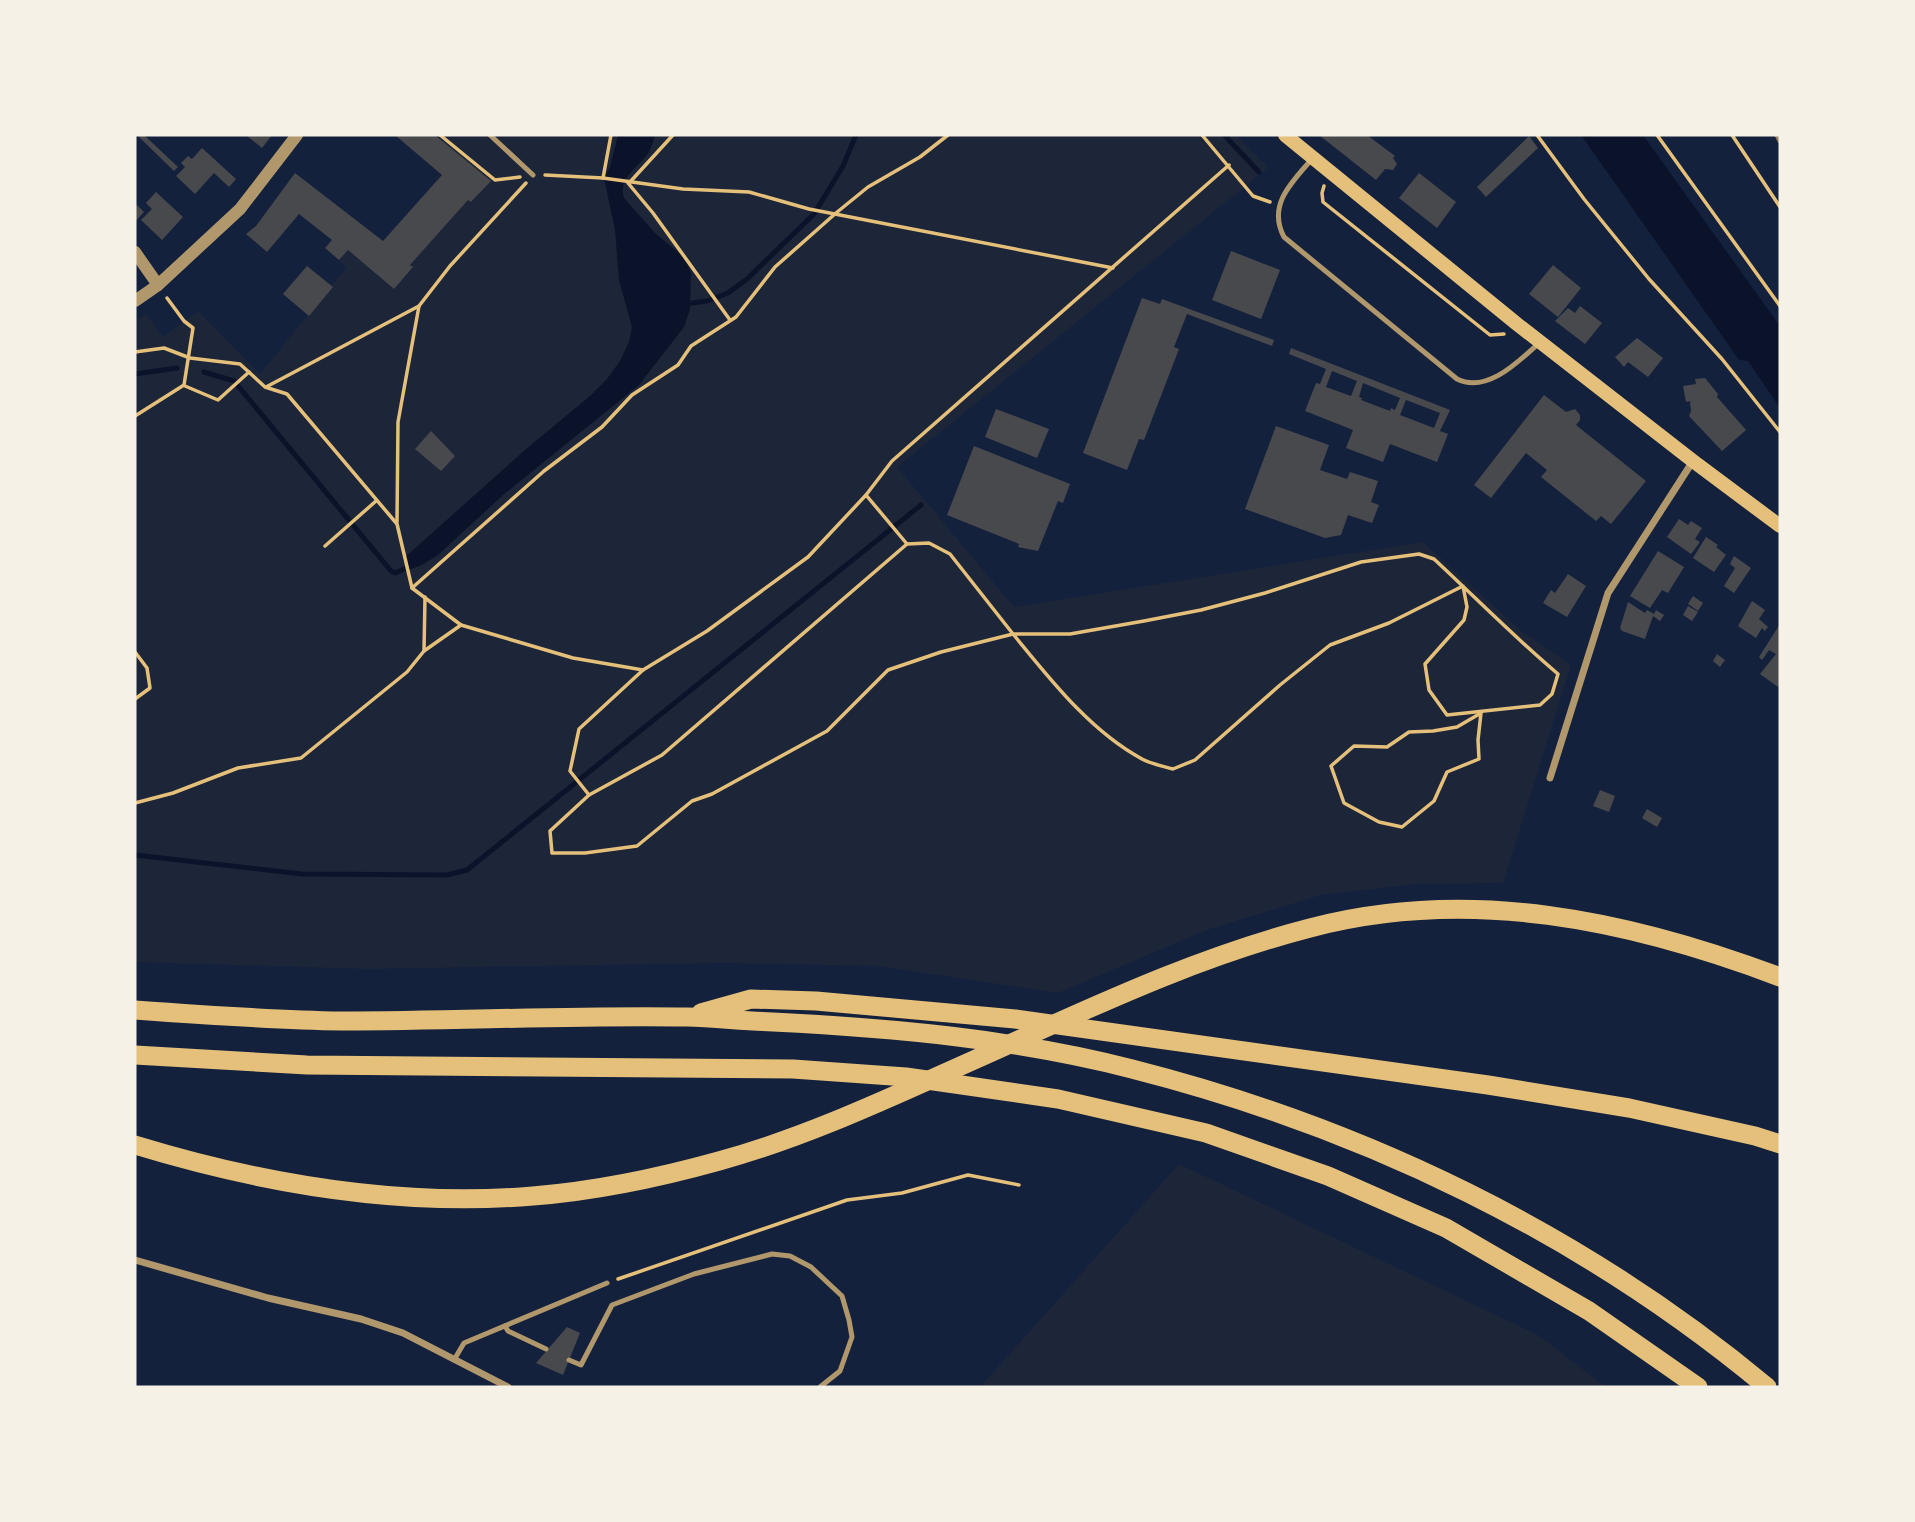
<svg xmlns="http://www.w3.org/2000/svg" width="1915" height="1522" font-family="'Noto Sans',sans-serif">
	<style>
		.green { fill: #1d2539 }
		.water { fill: #0b132b }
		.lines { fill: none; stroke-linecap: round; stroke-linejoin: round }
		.stream { stroke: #0b132b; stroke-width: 5 }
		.building { fill: #48494c; fill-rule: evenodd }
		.path { stroke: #e5c07b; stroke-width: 3.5 }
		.service { stroke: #b1986c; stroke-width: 5 }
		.minor { stroke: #b1986c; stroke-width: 7 }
		.tertiary { stroke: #b1986c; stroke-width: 12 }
		.secondary { stroke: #e5c07b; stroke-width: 14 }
		.motorway { stroke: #e5c07b; stroke-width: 19 }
		.rail { stroke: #918062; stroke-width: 5 }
	</style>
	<rect width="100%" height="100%" fill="#14213d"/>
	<g class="green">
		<path d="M436 135H1236L1268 168 897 467 1014 607 1423 542 1520 630 1571 665 1503 883 1416 884 1321 895 1207 930 1058 993 878 966 724 963 366 969 135 962V321L146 314 163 337 198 311 260 374 346 268 339 260 348 250 394 289 413 268 410 265 468 200 472 202 490 181Z"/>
		<path d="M1179 1164 1538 1335 1606 1387H980Z"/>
	</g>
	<g class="water">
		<path d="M618 135H655C653 142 651 150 646 156 636 169 618 179 624 198L655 233 685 258 691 273 690 309 684 327 639 385 503 495 438 555 422 565 408 570 403 559 525 450 590 396 607 379 620 361 629 342 632 327 619 280 615 230 604 178 610 167Z"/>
		<path d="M1581 135H1643L1780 326V408L1748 361 1739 360Z"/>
	</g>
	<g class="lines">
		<g class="stream">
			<path d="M1224 135 1259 172"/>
			<path d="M684 304 707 301 728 293 747 279 814 214 843 166 856 135"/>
			<path d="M204 372 234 381 391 571 395 573 411 566"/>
			<path d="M135 374 177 368"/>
			<path d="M135 855 302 874 447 875 467 870 921 505"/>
		</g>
	</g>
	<g class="building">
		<path d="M141 135H144L178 167 174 171 139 137Z"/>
		<path d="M246 135H272L262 148Z"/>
		<path d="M395 135H435L491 181 471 202 468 200 410 265 413 267 394 289 348 250 339 260 325 248 332 240 299 214 267 252 246 234 256 226 295 173 383 241 442 175Z"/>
		<path d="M1319 135H1367L1395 156 1393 158 1397 164 1393 170 1385 169 1376 180Z"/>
		<path d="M1529 136 1538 148 1486 197 1477 187Z"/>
		<path d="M202 148 236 179 229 187 214 173 195 194 176 176 185 167 181 163 188 156 192 159Z"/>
		<path d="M1419 173 1456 202 1437 228 1399 198Z"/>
		<path d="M156 192 183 217 162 240 141 220 152 209 146 203Z"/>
		<path d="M137 205 144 212 135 222V207Z"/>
		<path d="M1231 251 1280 270 1261 319 1212 300Z"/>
		<path d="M1553 265 1581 288 1558 317 1529 294Z"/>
		<path d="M307 266 333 287 309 316 283 294Z"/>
		<path d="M1142 298 1160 304 1162 299 1274 340 1272 346 1187 314 1174 347 1179 349 1144 440 1139 439 1127 470 1083 453Z"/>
		<path d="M1580 306 1602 323 1585 344 1555 321 1568 308 1575 313Z"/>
		<path d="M1637 338 1663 358 1648 377 1628 362 1624 367 1615 357Z"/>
		<path d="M1291 348 1450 410 1440 431 1448 434 1437 462 1390 444 1383 462 1346 448 1353 430 1305 411 1316 383 1320 384 1326 369 1289 354ZM1332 371 1357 381 1351 396 1326 387ZM1363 383 1400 398 1395 410 1391 408 1390 411 1361 400 1362 398 1359 397ZM1406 400 1440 413 1434 428 1400 415Z"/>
		<path d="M1705 378 1718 394 1717 397 1746 430 1722 451 1689 416 1691 411 1690 401 1686 402 1683 386 1696 384 1695 379Z"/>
		<path d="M1544 395 1566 412 1575 409 1580 415V420L1576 425 1646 481 1611 524 1601 516 1596 521 1541 477 1547 470 1526 453 1491 498 1474 485Z"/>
		<path d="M996 409 1049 429 1037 458 985 437Z"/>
		<path d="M1276 426 1329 445 1320 470 1347 479 1350 472 1378 481 1371 502 1379 505 1372 523 1348 515 1341 535 1325 538 1245 509Z"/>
		<path d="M431 431 455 456 441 471 415 449Z"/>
		<path d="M974 446 1070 484 1063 503 1058 501 1038 551 1018 547 1019 544 947 515Z"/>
		<path d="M1679 519 1688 525 1691 521 1702 528 1695 539 1700 542 1691 554 1667 537Z"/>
		<path d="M1706 537 1718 545 1716 547 1726 555 1714 572 1693 558Z"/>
		<path d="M1658 551 1684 567 1668 593 1662 590 1650 608 1630 596Z"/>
		<path d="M1734 556 1751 568 1734 593 1724 586 1735 568 1730 564Z"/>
		<path d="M1568 574 1586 586 1567 617 1543 603 1551 590 1555 593Z"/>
		<path d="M1693 596 1703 603 1698 611 1688 604Z"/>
		<path d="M1752 601 1765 610 1759 619 1768 627 1765 631 1762 628 1756 638 1738 626Z"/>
		<path d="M1628 602 1645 613 1647 610 1654 614 1656 610 1664 615 1660 621 1653 616 1645 639 1622 631 1620 628Z"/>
		<path d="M1688 606 1698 612 1692 621 1683 615Z"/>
		<path d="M1780 624V683L1778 687 1760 674 1776 654 1769 650 1762 660 1759 657Z"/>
		<path d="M1717 654 1725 660 1720 667 1713 661Z"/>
		<path d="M1600 790 1615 796 1609 812 1593 806Z"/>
		<path d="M1647 809 1662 818 1657 827 1642 818Z"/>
		<path d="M567 1327 580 1333 563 1375 536 1363Z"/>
	</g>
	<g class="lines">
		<g class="path">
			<path d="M440 135 495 180 520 177"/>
			<path d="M1202 135 1253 196 1270 202"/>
			<path d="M1537 135 1584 199 1649 279 1722 359 1780 432"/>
			<path d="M1657 135 1780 306"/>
			<path d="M1732 135 1780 207"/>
			<path d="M545 175 603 178 683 189 749 192 809 209 1113 268"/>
			<path d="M603 178 611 135"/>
			<path d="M630 182 673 135"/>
			<path d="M628 183 653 213 730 320"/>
			<path d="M1324 186 1322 193 1323 202 1490 335 1504 334"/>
			<path d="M135 352 164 348 190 358 240 364 265 387 287 394 397 524 412 588 461 625 573 658 643 670 707 631 808 557 866 495 892 461 1229 165"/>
			<path d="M185 386 218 400 249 372"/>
			<path d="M266 387 419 306"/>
			<path d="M135 416 184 385 193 328 184 321 167 298"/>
			<path d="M866 495 907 544"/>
			<path d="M397 522 398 422 419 306 450 266 526 183"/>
			<path d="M325 546 376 501"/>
			<path d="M1463 586 1389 623 1330 645 1280 685 1195 760 1173 769C1163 766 1151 764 1142 759 1090 731 1050 679 1013 634L941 652 888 670 827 731 712 794 692 801 637 846 585 853H552L550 831 589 795 662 755 907 544 929 543 950 554 1013 634H1070L1144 621 1201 610 1265 593 1361 562 1419 554 1434 559C1475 597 1515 638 1558 674L1552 694 1540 705 1447 715 1429 690 1425 664 1464 620 1467 607 1463 586"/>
			<path d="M412 588 544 471 602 427 632 395 678 365 691 346 736 317 775 267 836 213 868 187 920 157 948 135"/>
			<path d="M424 651 425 597"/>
			<path d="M135 652 147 668 150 688 135 699"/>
			<path d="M1481 713 1478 740 1479 759 1447 772 1434 801 1402 827 1379 822 1344 803 1331 766 1354 746 1387 747 1409 732 1433 731 1457 727Z"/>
			<path d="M589 795 570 771 579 729 643 670"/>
			<path d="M135 803 173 793 238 768 301 758 407 672 424 651 461 625"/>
			<path d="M618 1279 847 1200 902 1193 968 1175 1019 1185"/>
		</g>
		<g class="service">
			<path d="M490 135 533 175"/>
			<path d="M1312 159C1292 182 1267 205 1284 237L1457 379C1487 394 1519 361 1539 343"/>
			<path d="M505 1326 508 1331 546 1349"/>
			<path d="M454 1360 464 1343 607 1283"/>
			<path d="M569 1360 581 1365 612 1305 694 1274 772 1254 790 1256 811 1267 842 1296 849 1320 852 1337 840 1371 820 1387"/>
		</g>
		<g class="minor">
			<path d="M1550 778 1608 593 1693 461"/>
			<path d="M135 1260 268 1298 361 1319 403 1333 508 1387"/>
		</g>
		<g class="tertiary">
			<path d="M135 252 158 285"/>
			<path d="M135 301 158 285 240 209 297 135"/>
		</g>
		<path class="secondary" d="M1285 135 1517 324 1693 461 1780 526"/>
		<g class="motorway">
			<path d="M135 1010C203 1015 273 1020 342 1021 457 1021 572 1015 687 1017 716 1018 744 1021 773 1022 894 1028 1015 1039 1132 1069 1364 1128 1582 1233 1767 1387"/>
			<path d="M701 1013 751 999 816 1001 1015 1019 1488 1085 1629 1108 1755 1136 1780 1144"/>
			<path d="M135 1055 307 1065 793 1069 906 1077 1058 1099 1206 1133 1328 1176 1446 1228 1589 1311 1698 1387"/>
			<path d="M135 1145C263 1184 400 1207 533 1196 596 1191 658 1178 719 1161 807 1137 891 1097 974 1060 1084 1011 1193 958 1310 928 1469 886 1629 920 1780 977"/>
		</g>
		<path class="rail" d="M1777 135 1780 141"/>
	</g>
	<rect width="1915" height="1522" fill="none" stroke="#f6f1e7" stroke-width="273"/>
</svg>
